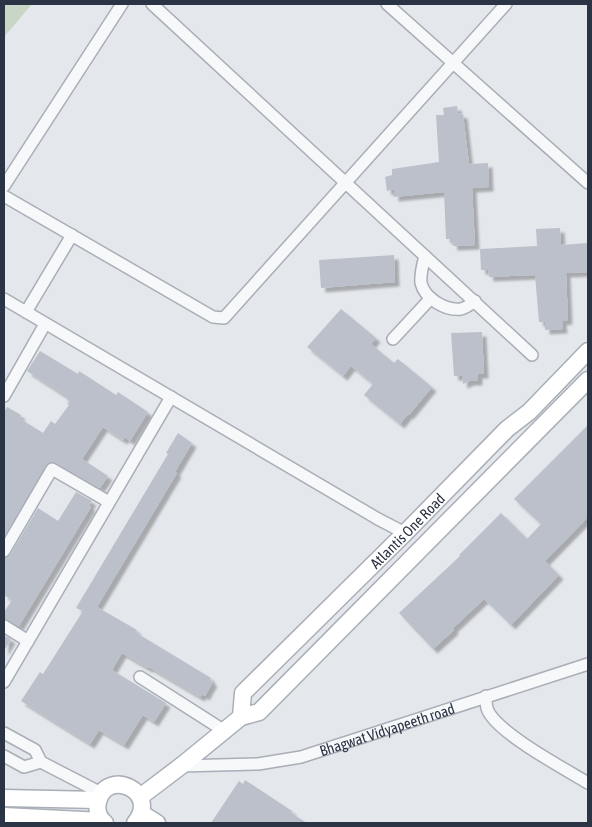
<svg xmlns="http://www.w3.org/2000/svg" width="592" height="827" font-family="'Asap Condensed',sans-serif">
	<style>
		.green { fill: #c9d6c5 }
		.building { fill: #bbc0ca; filter: url(#shadow) }
		.lines { fill: none; stroke-linecap: round; stroke-linejoin: round }
		.street-casing { stroke: #a9aeb7; stroke-width: 14 }
		.secondary-casing { stroke: #a9aeb7; stroke-width: 19 }
		.street { stroke: #f7f8fa; stroke-width: 11 }
		.secondary { stroke: #fff; stroke-width: 16 }
		.labels { text-anchor: middle; dominant-baseline: central; stroke-width: 5; stroke-linejoin: round; paint-order: stroke }
		.street-label { font-size: 15px; fill: #2b3445; stroke: #f4f6f9 }
	</style>
	<defs>
		<filter id="shadow"><feDropShadow dx="4.5" dy="4.5" stdDeviation="1" flood-color="#0004"/></filter>
	</defs>
	<rect width="100%" height="100%" fill="#e4e7ec"/>
	<path class="green" d="M4 4H32L4 37Z"/>
	<g class="building">
		<path d="M457 106 458 113 463 114 469 164 488 163 489 187 472 188 475 245 453 246 452 239H446L444 192 394 197V189L387 191 385 177 392 175V169L439 162 436 115H444L443 108Z"/>
		<path d="M560 228 561 245 588 243V272L566 273 568 320 562 321 563 329 545 330V322H539L535 275 489 277 488 270H481L480 249 537 246 536 229Z"/>
		<path d="M394 255 395 282 321 288 319 260Z"/>
		<path d="M341 309 376 338 371 344 394 363 398 359 432 387 409 415 408 414 400 424 364 395 373 384 351 366 343 376 307 347Z"/>
		<path d="M482 332 484 374H478V381H470L463 384 462 376H454L451 333Z"/>
		<path d="M40 351 78 374 79 371 116 395 118 392 148 412 130 441 125 437 123 440 103 427 82 459 108 476 100 488 56 463 49 462 4 537V412L7 407 21 415 19 418 43 433 51 421 55 424 69 405 67 404 70 401 64 397V395L27 371Z"/>
		<path d="M588 425V517L545 561 559 575 511 625 484 599 453 628 454 630 433 649 399 613 460 556 459 555 501 513 527 539 541 524 514 499Z"/>
		<path d="M178 433 192 443 175 472 177 473 97 607 137 630 135 632 211 678 210 680 213 682 205 696 202 694 200 697 149 667 148 668 122 653 112 670 166 703 154 722 143 715 124 745 99 730 90 744 21 701 40 672 43 674 83 611 76 608 168 454 166 453Z"/>
		<path d="M76 492 92 501 89 505 91 507 19 626 4 619V612L12 600 4 595V558L10 555 38 508 58 521Z"/>
		<path d="M4 635 11 639 4 651Z"/>
		<path d="M245 780 292 811 291 813 307 823H211L239 781 243 784Z"/>
	</g>
	<g class="lines">
		<g class="street-casing">
			<g id="street">
				<path d="M152 4 532 355"/>
				<path d="M387 4 588 183"/>
				<path d="M4 186 122 4"/>
				<path d="M4 196 213 317 224 318 506 4"/>
				<path d="M425 256C423 264 420 274 421 283 425 299 446 311 461 309 466 308 471 304 475 301"/>
				<path d="M4 299 378 519 405 533"/>
				<path d="M26 312 72 235"/>
				<path d="M393 339 431 298"/>
				<path d="M4 396 45 324"/>
				<path d="M4 551 52 469 109 502"/>
				<path d="M4 626 28 641"/>
				<path d="M140 677 223 730"/>
				<path d="M4 682 171 397"/>
				<path d="M486 696C486 700 486 705 487 708 493 731 567 770 588 783"/>
				<path d="M4 733 35 750 41 762 101 793"/>
				<path d="M4 756 24 767 41 762"/>
				<path id="s1" d="M181 766 258 764 301 757 588 664"/>
			</g>
		</g>
		<g class="secondary-casing">
			<g id="secondary">
				<path id="s2" d="M241 717 243 693 405 533 507 429 529 412 588 351"/>
				<path d="M140 797 181 766 241 717 259 712 588 380"/>
				<path d="M4 798 98 800"/>
				<path d="M141 813 157 823"/>
				<path d="M4 816 102 821"/>
				<path d="M105 823C99 818 96 810 98 802 106 767 161 791 135 823"/>
			</g>
		</g>
		<use href="#street" class="street"/>
		<use href="#secondary" class="secondary"/>
	</g>
	<g class="labels">
		<g class="street-label">
			<text stroke="none"><textPath href="#s2" startOffset="255">Atlantis One Road</textPath></text>
			<text stroke="none"><textPath href="#s1" startOffset="211">Bhagwat Vidyapeeth road</textPath></text>
		</g>
	</g>
	<rect width="592" height="827" fill="none" stroke="#2b3445" stroke-width="10"/>
</svg>
